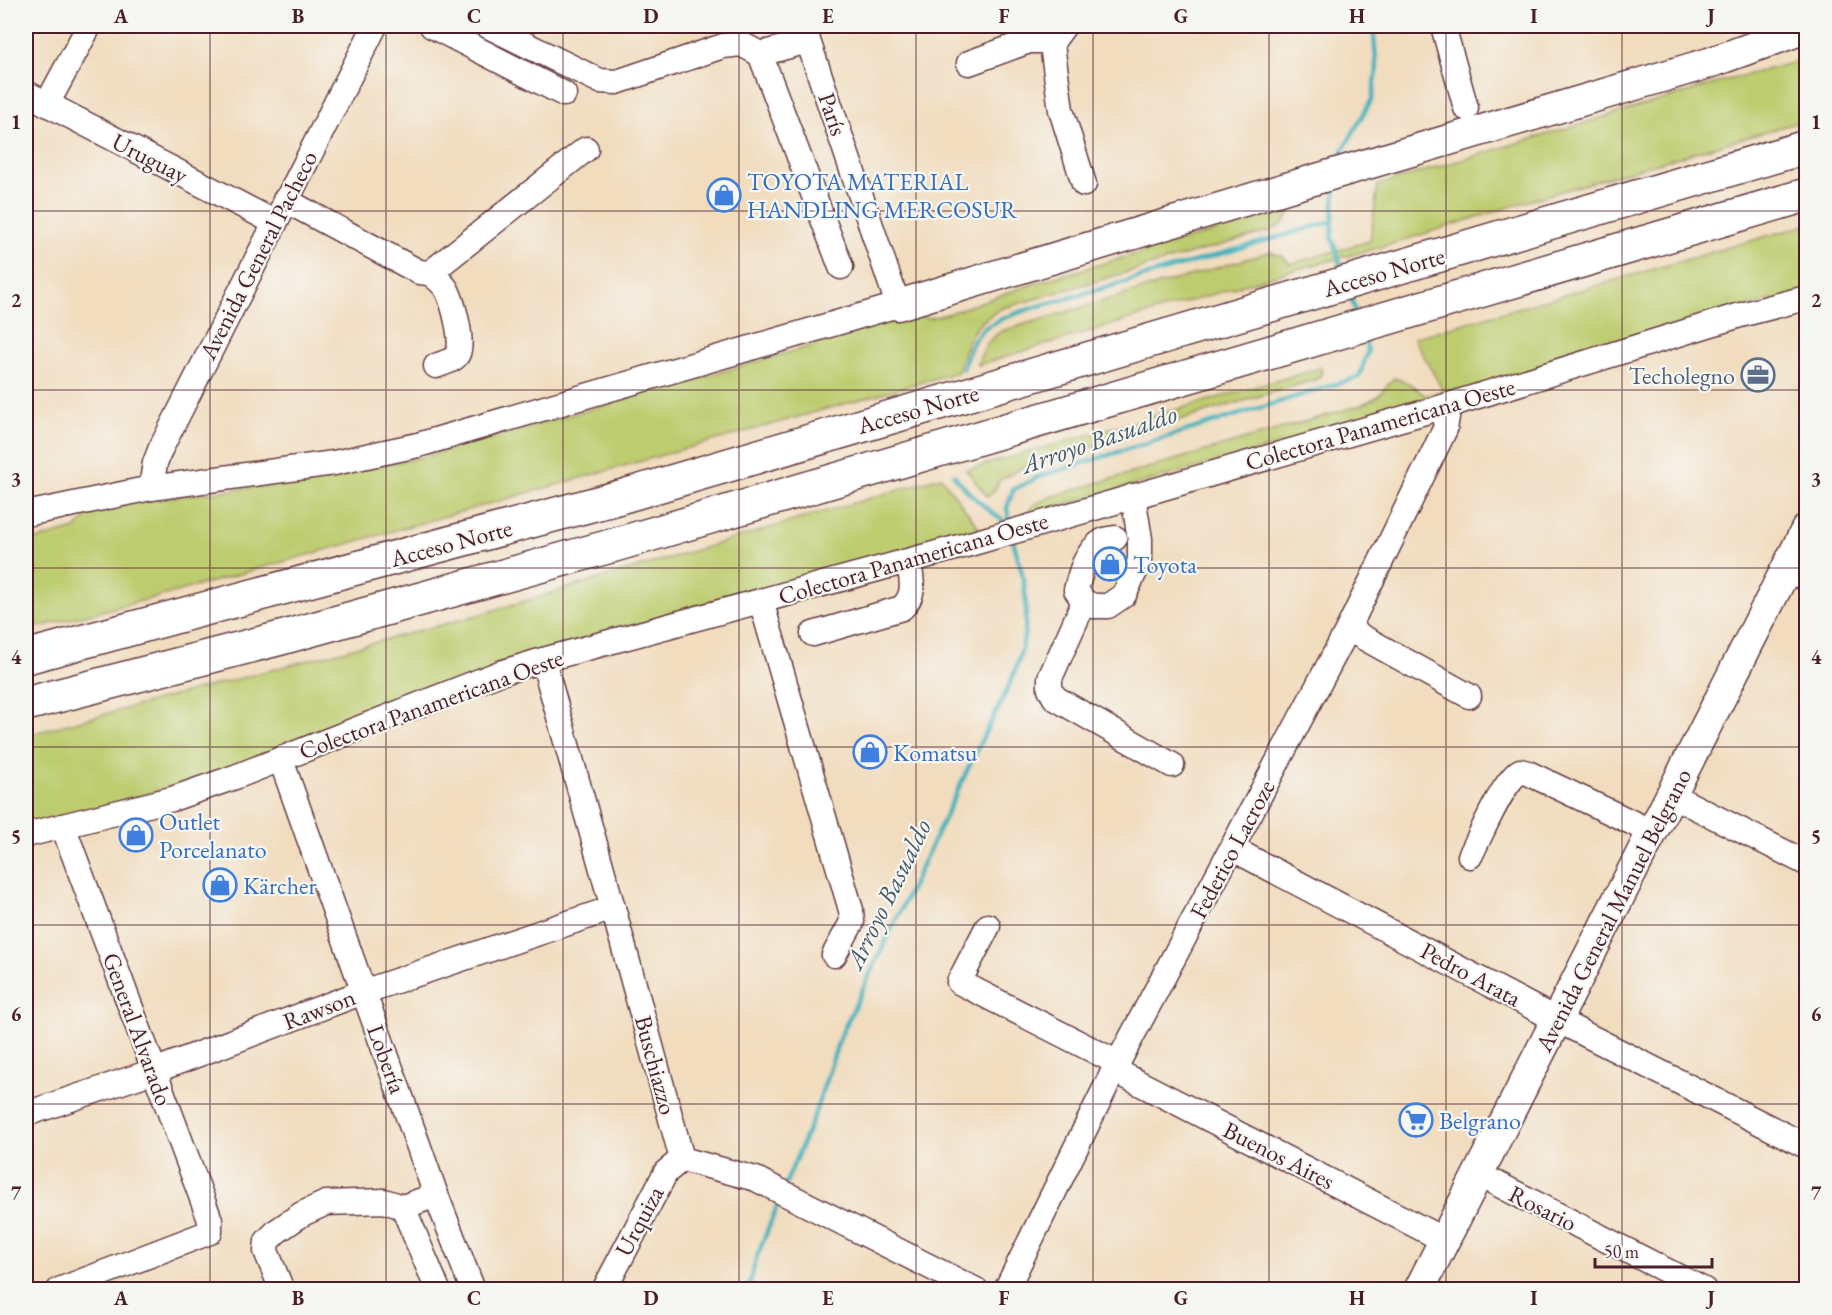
<svg xmlns="http://www.w3.org/2000/svg" width="1832" height="1315" font-family="'EB Garamond',serif">
	<style>
		.green { fill: #becc6f; stroke: #84764d; stroke-width: 1.5 }
		.lines { fill: none; stroke-linecap: round; stroke-linejoin: round }
		.stream { stroke: #41b1bc; stroke-width: 4.5 }
		.minor-casing { stroke: #633b41; stroke-width: 27 }
		.major-casing { stroke: #633b41; stroke-width: 33 }
		.highway-casing { stroke: #633b41; stroke-width: 36 }
		.minor { stroke: #fff; stroke-width: 24 }
		.major { stroke: #fff; stroke-width: 30 }
		.highway { stroke: #fff; stroke-width: 33 }
		.grid { fill: none; stroke: #4a1f2b; stroke-width: 1.5; stroke-opacity: 0.55 }
		.labels { text-anchor: middle; dominant-baseline: central; stroke-width: 4.5; stroke-linejoin: round; paint-order: stroke }
		.street-label { font-size: 24px; fill: #4a1f2b; stroke: #f6f6f2 }
		.shop-label { font-size: 24px; fill: #366cbe; stroke: #f6f6f2; text-anchor: start }
		.service-label { font-size: 24px; fill: #4e5e75; stroke: #f6f6f2; text-anchor: end }
		.water-label { font-size: 26px; font-style: italic; fill: #465965; stroke: #f6f6f2 }
		.neatline { fill: none; stroke: #4a1f2b; stroke-width: 2 }
		.grid-label { font-size: 20px; text-anchor: middle; font-weight: bold; fill: #4a1f2b }
	</style>
	<rect width="100%" height="100%" fill="#f6f6f2"/>
	<filter id="ink" filterUnits="userSpaceOnUse"><feTurbulence type="fractalNoise" baseFrequency=".0167" numOctaves="2"/><feDisplacementMap in="SourceGraphic" scale="12" xChannelSelector="R" yChannelSelector="G"/><feConvolveMatrix kernelMatrix="1 2 1 2 8 2 1 2 1" color-interpolation-filters="sRGB"/></filter>
	<filter id="wash" filterUnits="userSpaceOnUse"><feTurbulence type="fractalNoise" baseFrequency=".008" numOctaves="4" result="noise"/><feDisplacementMap in="SourceGraphic" scale="24" xChannelSelector="R" yChannelSelector="G"/><feGaussianBlur stdDeviation="1.35" result="paint"/><feColorMatrix in="noise" values="0 0 0 0 0 0 0 0 0 0 0 0 0 0 0 0 0 1.4 0 .05"/><feComposite in="paint" operator="in"/></filter>
	<g filter="url(#wash)">
		<rect width="100%" height="100%" fill="#f1dcbe"/>
		<g class="green">
			<path d="M1806 59V120L1548 195 1382 247 1290 271 978 365C982 349 988 340 1002 331L1270 252 1282 256 1290 264 1370 241 1378 185 1724 81Z"/>
			<path d="M1292 209 1283 224 1270 231 1000 309C969 328 968 338 958 372L165 595 26 630V532L36 540 75 529 93 511 139 501 288 483 423 457 801 349 903 316 930 318 947 314 1032 284Z"/>
			<path d="M1806 225V290L1409 409 1026 515 1033 505 1050 497 1361 405 1377 397 1394 378 1410 384 1426 396 1443 391 1414 338Z"/>
			<path d="M1321 368 1322 373 1317 379 1023 467 1000 480 992 494 987 496 966 470Z"/>
			<path d="M941 477 979 528 915 553 285 754 26 829V735L478 615Z"/>
		</g>
		<g class="lines">
			<g class="stream">
				<path d="M1337 161 1372 99 1377 71 1373 26"/>
				<path d="M1335 184 1332 237 1343 273"/>
				<path d="M1350 295 1357 315"/>
				<path d="M963 369C968 354 971 339 984 329 1003 314 1061 300 1087 293 1169 269 1251 245 1333 221"/>
				<path d="M954 475C968 495 989 511 1010 525"/>
				<path d="M1010 525 1007 508 1013 490 1038 477 1359 377 1368 351 1364 338"/>
				<path d="M785 1185 814 1116 840 1037 985 733C1012 682 1033 645 1024 584 1022 569 1016 553 1013 539"/>
				<path d="M748 1290 756 1259 780 1199"/>
			</g>
		</g>
	</g>
	<g filter="url(#ink)">
		<g class="lines">
			<g class="minor-casing">
				<g id="minor">
					<path d="M432 26 564 94"/>
					<path d="M488 26 600 81 617 82 723 46 741 44 762 55"/>
					<path d="M1064 26 1053 41 1052 45 1061 110 1084 184"/>
					<path d="M1443 26 1466 108"/>
					<path d="M808 41 764 53 762 59 841 267"/>
					<path d="M969 63 1029 41H1053"/>
					<path d="M26 93 274 222"/>
					<path d="M47 104 89 26"/>
					<path d="M285 200 419 272 430 273 586 149"/>
					<path d="M430 273C436 278 443 283 447 290 453 302 465 344 457 355 453 361 443 363 436 366"/>
					<path d="M151 488 155 463 160 450 375 26"/>
					<path d="M26 514 151 488 334 463 418 445 898 305 803 26"/>
					<path d="M1115 538C1110 539 1104 539 1101 542 1086 551 1080 574 1076 590L1084 602 1094 606H1108L1124 595 1140 561V539L1133 496"/>
					<path d="M1787 569 1806 579"/>
					<path d="M761 601 851 910 852 922 834 955"/>
					<path d="M1084 602 1050 678V689L1055 698 1172 765"/>
					<path d="M1348 629 1469 696"/>
					<path d="M813 634 902 608C917 593 911 580 909 561"/>
					<path d="M543 660 613 908 682 1159 756 1179 976 1290"/>
					<path d="M281 760 436 1195 473 1290"/>
					<path d="M1671 795 1806 863"/>
					<path d="M26 835 172 799 235 777 500 673 543 660 970 544 1449 405 1737 316 1806 298"/>
					<path d="M1233 849 1557 1020 1806 1146"/>
					<path d="M1470 856C1481 835 1502 783 1520 771L1528 773 1652 832"/>
					<path d="M988 926 959 982 1118 1063"/>
					<path d="M1114 1070 1444 1240"/>
					<path d="M26 1114 154 1071 363 992 613 908"/>
					<path d="M1478 1174 1704 1290"/>
					<path d="M403 1207 438 1290"/>
					<path d="M59 1290 210 1232V1220L63 826"/>
					<path d="M282 1290 266 1251 267 1241 277 1231 302 1214 326 1203 384 1201 403 1207 436 1195"/>
					<path d="M604 1290 666 1172 682 1159"/>
					<path d="M1006 1290 1114 1070 1348 629 1445 429 1449 405"/>
				</g>
			</g>
			<g class="major-casing">
				<g id="major">
					<path d="M898 305 1293 186 1709 63 1806 28"/>
					<path d="M1419 1290 1806 530"/>
				</g>
			</g>
			<g class="highway-casing">
				<g id="highway">
					<path d="M26 657 620 497 1806 147"/>
					<path d="M26 704 281 638 618 544 1806 195"/>
				</g>
			</g>
			<use href="#minor" class="minor"/>
			<use href="#major" class="major"/>
			<use href="#highway" class="highway"/>
		</g>
	</g>
	<path class="grid" d="M210 26V1290M386 26V1290M563 26V1290M739 26V1290M916 26V1290M1093 26V1290M1269 26V1290M1446 26V1290M1622 26V1290M26 211H1806M26 390H1806M26 568H1806M26 747H1806M26 925H1806M26 1104H1806"/>
	<defs>
		<g id="shop-ring" transform="scale(1.725)"><circle r="9.5" fill="#f6f6f2" stroke="#3f7fe0" stroke-width="1.5"/><path d="M-5-2.5h2.3a2.7 3.5 0 0 1 5.4 0H5L5.5 6h-11ZM-1.5-2.5h3a1.5 2.3 0 0 0-3 0Z" fill="#3f7fe0"/></g>
		<g id="office-ring" transform="scale(1.725)"><circle r="9.5" fill="#f6f6f2" stroke="#5c6f8a" stroke-width="1.5"/><path d="M-6-3h4V-5.5h4V-3h4V5H-6ZM-1-4.5V-3h2v-1.5ZM-6 0V1H6V0Z" fill="#5c6f8a"/></g>
		<g id="supermarket-ring" transform="scale(1.725)"><circle r="9.5" fill="#f6f6f2" stroke="#3f7fe0" stroke-width="1.5"/><path d="M-6-5.5h2.5l.6 2H6L4.5 2H-2.5L-4.4-4H-6ZM-1.5 3.2a1.3 1.3 0 1 0 .1 0ZM3 3.2a1.3 1.3 0 1 0 .1 0Z" fill="#3f7fe0"/></g>
	</defs>
	<g fill-rule="evenodd">
		<use href="#shop-ring" x="724" y="195"/>
		<use href="#office-ring" x="1758" y="375"/>
		<use href="#shop-ring" x="1110" y="564"/>
		<use href="#shop-ring" x="870" y="752"/>
		<use href="#shop-ring" x="136" y="835"/>
		<use href="#shop-ring" x="220" y="885"/>
		<use href="#supermarket-ring" x="1416" y="1120"/>
	</g>
	<g class="labels">
		<g class="street-label">
			<text transform="translate(833 114) rotate(71)">París</text>
			<text transform="translate(150 158) rotate(27)">Uruguay</text>
			<text transform="translate(258 255) rotate(-63)">Avenida General Pacheco</text>
			<text transform="translate(1384 272) rotate(-16)">Acceso Norte</text>
			<text transform="translate(918 409) rotate(-16)">Acceso Norte</text>
			<text transform="translate(1380 424) rotate(-16)">Colectora Panamericana Oeste</text>
			<text transform="translate(451 543) rotate(-15)">Acceso Norte</text>
			<text transform="translate(913 558) rotate(-16)">Colectora Panamericana Oeste</text>
			<text transform="translate(431 704) rotate(-20)">Colectora Panamericana Oeste</text>
			<text transform="translate(1232 849) rotate(-62)">Federico Lacroze</text>
			<text transform="translate(1613 910) rotate(-63)">Avenida General Manuel Belgrano</text>
			<text transform="translate(1471 974) rotate(28)">Pedro Arata</text>
			<text transform="translate(319 1009) rotate(-21)">Rawson</text>
			<text transform="translate(138 1029) rotate(70)">General Alvarado</text>
			<text transform="translate(387 1059) rotate(70)">Lobería</text>
			<text transform="translate(656 1065) rotate(75)">Buschiazzo</text>
			<text transform="translate(1279 1155) rotate(27)">Buenos Aires</text>
			<text transform="translate(1543 1208) rotate(27)">Rosario</text>
			<text transform="translate(639 1221) rotate(-62)">Urquiza</text>
		</g>
		<g class="shop-label">
			<text x="747" y="181">TOYOTA MATERIAL<tspan x="747" dy="28">HANDLING MERCOSUR</tspan></text>
			<text x="1133" y="564">Toyota</text>
			<text x="893" y="752">Komatsu</text>
			<text x="159" y="821">Outlet<tspan x="159" dy="28">Porcelanato</tspan></text>
			<text x="243" y="885">Kärcher</text>
			<text x="1439" y="1120">Belgrano</text>
		</g>
		<g class="service-label">
			<text x="1735" y="375">Techolegno</text>
		</g>
		<g class="water-label">
			<text transform="translate(1099 439) rotate(-19)">Arroyo Basualdo</text>
			<text transform="translate(888 894) rotate(-64)">Arroyo Basualdo</text>
		</g>
	</g>
	<rect width="1832" height="1315" fill="none" stroke="#f6f6f2" stroke-width="66"/>
	<path d="M1595 1258v9h117v-9" fill="none" stroke="#4a1f2b" stroke-width="3"/>
	<text x="1604" y="1258" font-size="18" fill="#4a1f2b" stroke="#f6f6f2" stroke-width="4.5" paint-order="stroke">50 m</text>
	<rect x="33" y="33" width="1766" height="1249" class="neatline"/>
	<g class="grid-label">
		<text x="121" y="23">A</text>
		<text x="298" y="23">B</text>
		<text x="474" y="23">C</text>
		<text x="651" y="23">D</text>
		<text x="828" y="23">E</text>
		<text x="1004" y="23">F</text>
		<text x="1181" y="23">G</text>
		<text x="1357" y="23">H</text>
		<text x="1534" y="23">I</text>
		<text x="1711" y="23">J</text>
		<text x="16" y="129">1</text>
		<text x="1816" y="129">1</text>
		<text x="16" y="307">2</text>
		<text x="1816" y="307">2</text>
		<text x="16" y="486">3</text>
		<text x="1816" y="486">3</text>
		<text x="16" y="664">4</text>
		<text x="1816" y="664">4</text>
		<text x="16" y="843">5</text>
		<text x="1816" y="843">5</text>
		<text x="16" y="1021">6</text>
		<text x="1816" y="1021">6</text>
		<text x="16" y="1200">7</text>
		<text x="1816" y="1200">7</text>
		<text x="121" y="1305">A</text>
		<text x="298" y="1305">B</text>
		<text x="474" y="1305">C</text>
		<text x="651" y="1305">D</text>
		<text x="828" y="1305">E</text>
		<text x="1004" y="1305">F</text>
		<text x="1181" y="1305">G</text>
		<text x="1357" y="1305">H</text>
		<text x="1534" y="1305">I</text>
		<text x="1711" y="1305">J</text>
	</g>
</svg>
